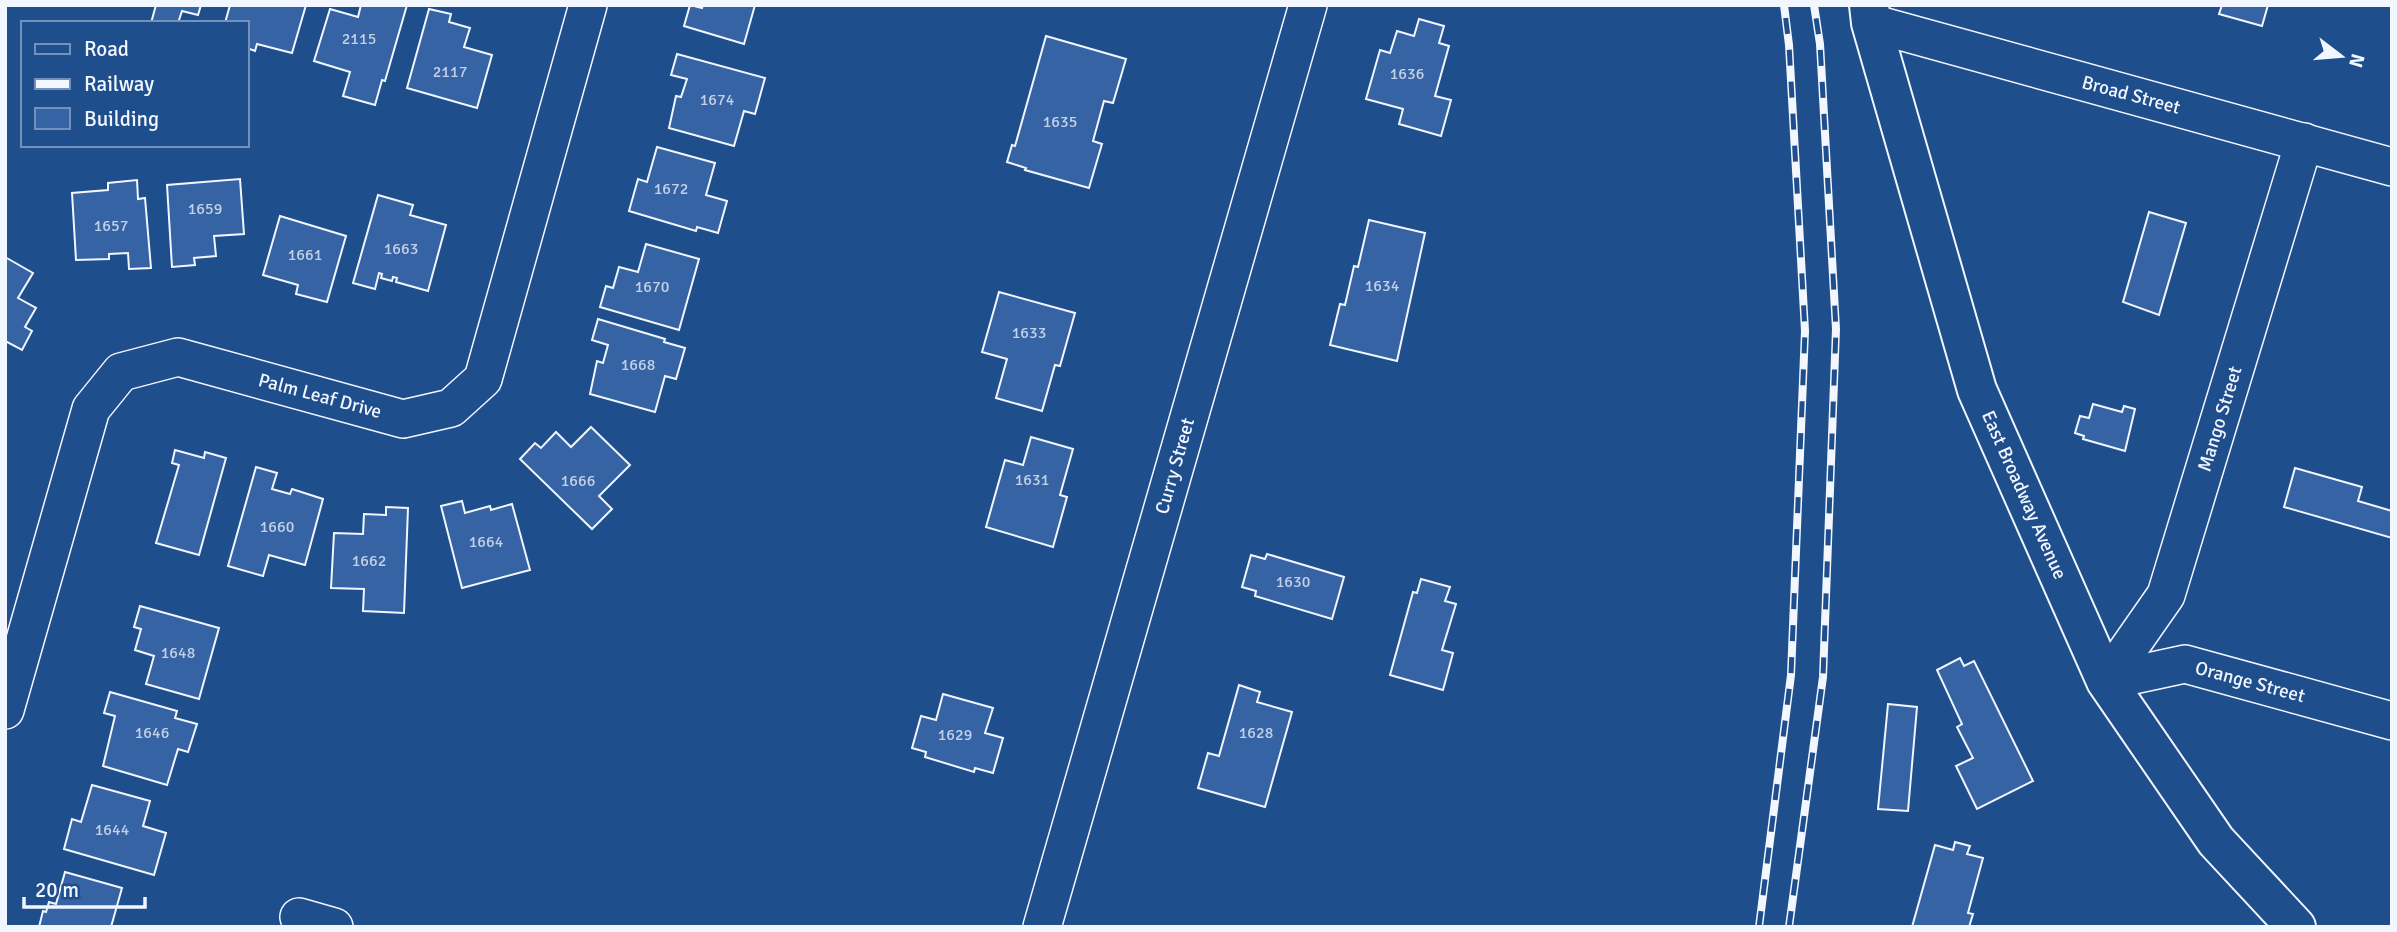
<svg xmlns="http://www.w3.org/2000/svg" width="2397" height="932" font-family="Signika,sans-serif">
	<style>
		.building { fill: #3563a3; stroke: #f2f6ff; stroke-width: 2 }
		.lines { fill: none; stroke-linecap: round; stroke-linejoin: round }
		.street-casing { stroke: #f2f6ff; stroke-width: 40 }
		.secondary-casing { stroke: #f2f6ff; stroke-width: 42 }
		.street { stroke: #1f4e8c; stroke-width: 37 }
		.secondary { stroke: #1f4e8c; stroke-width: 38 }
		.rail-casing { stroke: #f2f6ff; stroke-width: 8 }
		.rail { stroke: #1f4e8c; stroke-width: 5; stroke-dasharray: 16; stroke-linecap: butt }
		.labels { text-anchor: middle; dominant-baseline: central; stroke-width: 5; stroke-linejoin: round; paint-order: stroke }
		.number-label { font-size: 16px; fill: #c3d1e8 }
		.street-label { font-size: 19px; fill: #f2f6ff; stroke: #1f4e8c }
	</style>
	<rect width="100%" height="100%" fill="#1f4e8c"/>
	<g class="building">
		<path d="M156 5H201L198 15 182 11 178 23H151Z"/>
		<path d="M230 5H306L292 53 257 44 255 51 247 48V23H225Z"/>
		<path d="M361 5H407L385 81 382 80 375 105 343 96 350 72 314 61 330 9 358 17Z"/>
		<path d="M690 5 702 8 703 5H755L744 44 684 26Z"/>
		<path d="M2222 5H2268L2262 26 2219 14Z"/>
		<path d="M429 9 451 14 449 22 470 28 464 47 492 55 477 108 407 88Z"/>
		<path d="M1419 19 1444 26 1439 43 1449 46 1435 96 1451 100 1441 136 1399 124 1403 109 1366 99 1380 50 1390 53 1397 31 1414 36Z"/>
		<path d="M1046 36 1126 59 1113 103 1104 101 1093 141 1102 144 1089 188 1025 170 1026 168 1007 162 1012 145 1015 146Z"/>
		<path d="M677 54 765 78 755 114 744 111 734 146 669 128 676 96 681 97 687 79 671 75Z"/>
		<path d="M657 147 715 163 706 195 727 201 718 233 697 227 696 231 629 211 638 179 647 182Z"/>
		<path d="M240 179 244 234 214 236 216 256 194 258 195 265 172 267 167 185Z"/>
		<path d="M137 180 138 199 145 198 151 268 129 269 128 253 109 254V259L76 260 72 193 108 190V183Z"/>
		<path d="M378 195 413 205 410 215 446 225 428 291 396 282 397 278 393 277 392 281 381 278 382 274 379 273 375 289 353 283Z"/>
		<path d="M2149 212 2186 223 2159 315 2123 302Z"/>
		<path d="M280 216 346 236 327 302 296 294 298 285 263 275Z"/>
		<path d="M1369 220 1425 233 1397 361 1330 345 1340 304 1345 305 1354 266 1358 267Z"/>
		<path d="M646 244 699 259 679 330 600 307 606 286 613 288 619 267 638 272Z"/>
		<path d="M5 257 33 273 18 298 36 308 25 327 32 331 22 350 5 341Z"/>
		<path d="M999 292 1075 313 1060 366 1055 365 1042 411 996 398 1007 359 982 352Z"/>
		<path d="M598 319 665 339 664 342 685 348 676 379 665 376 655 412 590 394 597 361 603 363 608 345 592 340Z"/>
		<path d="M2093 404 2122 412 2124 406 2135 409 2125 451 2083 439 2084 436 2075 433 2080 416 2089 418Z"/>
		<path d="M591 427 630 465 599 496 612 509 592 529 520 459 535 443 541 448 556 432 571 447Z"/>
		<path d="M1031 437 1073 449 1060 495 1067 497 1053 547 986 527 1005 460 1023 465Z"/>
		<path d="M175 450 204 458 205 452 226 458 199 555 156 543 179 465 172 463Z"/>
		<path d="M256 467 277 473 272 489 290 494 292 489 323 499 305 565 269 555 263 576 228 566Z"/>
		<path d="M2295 468 2362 487 2358 501 2392 511V538L2284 507Z"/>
		<path d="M462 501 465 513 490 506 491 510 512 504 530 570 462 588 441 506Z"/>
		<path d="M386 507 408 508 404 613 363 611 364 589 331 588 334 533 363 534 364 514 386 515Z"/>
		<path d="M1267 554 1344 577 1332 619 1255 596 1256 591 1242 587 1251 555 1265 559Z"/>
		<path d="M1421 579 1450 587 1445 601 1456 604 1442 650 1453 653 1443 690 1390 675 1413 592 1417 593Z"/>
		<path d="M140 606 219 628 199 699 146 684 154 656 135 650 141 629 134 627Z"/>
		<path d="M1960 658 1964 666 1974 661 2033 781 1977 809 1956 766 1973 758 1957 727 1962 724 1937 670Z"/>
		<path d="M1239 685 1260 692 1257 702 1292 712 1265 807 1198 788 1208 753 1219 756Z"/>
		<path d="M110 692 177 711 175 718 197 724 188 752 178 749 167 785 103 766 115 716 104 713Z"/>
		<path d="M943 694 993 708 985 733 1003 738 993 773 975 768 974 772 925 757 926 752 912 748 921 716 936 720Z"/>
		<path d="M1888 704 1917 707 1908 811 1878 809Z"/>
		<path d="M92 785 150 801 143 826 166 833 154 875 64 849 72 819 81 822Z"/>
		<path d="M1955 842 1970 846 1967 854 1983 858 1968 913 1973 914 1969 927H1912L1935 845 1953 850Z"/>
		<path d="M65 872 122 888 111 927H39L43 911 46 912 49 902 56 904Z"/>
	</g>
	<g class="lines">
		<g class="street-casing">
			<g id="street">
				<path d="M1871 23 2392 167"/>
				<path d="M2106 681 2166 595 2304 142"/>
				<path d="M2106 681 2185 664 2392 721"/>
				<path d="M5 710 91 409 121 372 178 357 403 419 451 408 483 379 588 5"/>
				<path d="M299 917 334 927"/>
				<path d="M1042 927 1308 5"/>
			</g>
		</g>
		<g class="secondary-casing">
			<path id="secondary" d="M1869 5 1871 23 1977 390 2106 681 2216 841 2296 927"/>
		</g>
		<use href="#street" class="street"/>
		<use href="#secondary" class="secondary"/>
		<g class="rail-casing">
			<g id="rail">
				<path d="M1759 927 1791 675 1805 331 1789 45 1784 5"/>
				<path d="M1789 927 1823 677 1836 329 1820 44 1814 5"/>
			</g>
		</g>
		<use href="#rail" class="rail"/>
	</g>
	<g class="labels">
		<g class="number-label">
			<text x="359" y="39">2115</text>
			<text x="450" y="72">2117</text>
			<text x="1407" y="74">1636</text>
			<text x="717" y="100">1674</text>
			<text x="1060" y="122">1635</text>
			<text x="671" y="189">1672</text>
			<text x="205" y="209">1659</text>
			<text x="111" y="226">1657</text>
			<text x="401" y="249">1663</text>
			<text x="305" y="255">1661</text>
			<text x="1382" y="286">1634</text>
			<text x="652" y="287">1670</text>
			<text x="1029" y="333">1633</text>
			<text x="638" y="365">1668</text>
			<text x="1032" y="480">1631</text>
			<text x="578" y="481">1666</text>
			<text x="277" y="527">1660</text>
			<text x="486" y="542">1664</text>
			<text x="369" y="561">1662</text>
			<text x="1293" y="582">1630</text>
			<text x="178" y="653">1648</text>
			<text x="152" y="733">1646</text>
			<text x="1256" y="733">1628</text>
			<text x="955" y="735">1629</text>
			<text x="112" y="830">1644</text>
		</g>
		<g class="street-label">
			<text transform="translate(2131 95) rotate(15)">Broad Street</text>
			<text transform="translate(320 396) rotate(15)">Palm Leaf Drive</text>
			<text transform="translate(2220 419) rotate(-73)">Mango Street</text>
			<text transform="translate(1175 466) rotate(-74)">Curry Street</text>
			<text transform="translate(2024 495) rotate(66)">East Broadway Avenue</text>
			<text transform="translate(2250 682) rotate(15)">Orange Street</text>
		</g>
	</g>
	<rect width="2397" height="932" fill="none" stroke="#f2f6ff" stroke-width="14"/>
	<rect x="21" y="21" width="228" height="126" fill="#1f4e8c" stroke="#7391ba" stroke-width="2"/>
	<rect x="35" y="44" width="35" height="10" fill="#1f4e8c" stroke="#7391ba" stroke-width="2"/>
	<text x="84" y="56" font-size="21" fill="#f2f6ff">Road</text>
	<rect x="35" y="79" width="35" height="10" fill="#f2f6ff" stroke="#7391ba" stroke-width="2"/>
	<text x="84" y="91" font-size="21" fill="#f2f6ff">Railway</text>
	<rect x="35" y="108" width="35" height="21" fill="#3563a3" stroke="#7391ba" stroke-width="2"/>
	<text x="84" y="126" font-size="21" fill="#f2f6ff">Building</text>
	<g transform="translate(2341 56) rotate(106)" stroke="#1f4e8c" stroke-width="5" paint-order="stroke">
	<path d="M0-5L12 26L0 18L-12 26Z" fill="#f2f6ff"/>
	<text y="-10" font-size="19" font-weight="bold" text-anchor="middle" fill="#f2f6ff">N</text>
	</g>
	<path d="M24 897v10h121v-10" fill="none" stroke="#f2f6ff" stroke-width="3.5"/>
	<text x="35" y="897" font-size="21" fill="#f2f6ff" stroke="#1f4e8c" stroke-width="5" paint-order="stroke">20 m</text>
</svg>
